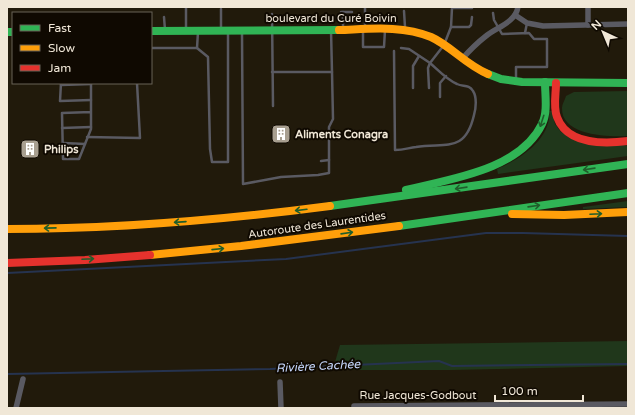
<svg xmlns="http://www.w3.org/2000/svg" width="635" height="415" font-family="'Varela Round',sans-serif">
	<style>
		.green { fill: #20371b }
		.lines { fill: none; stroke-linecap: round; stroke-linejoin: round }
		.stream { stroke: #26334f; stroke-width: 2 }
		.lane { stroke: #5a5a62; stroke-width: 2.5 }
		.street { stroke: #5a5a62; stroke-width: 5.5 }
		.fast { stroke: #30b455; stroke-width: 8 }
		.slow { stroke: #ff9f0a; stroke-width: 8 }
		.jam { stroke: #e5322d; stroke-width: 8 }
		.oneway { stroke: #205e2b }
		.labels { text-anchor: middle; dominant-baseline: central; stroke-width: 4; stroke-linejoin: round; paint-order: stroke }
		.street-label { font-size: 11px; fill: #f0e7d7; stroke: #0f0901 }
		.poi-label { font-size: 11px; font-weight: bold; fill: #f0e7d7; stroke: #0f0901; text-anchor: start }
		.water-label { font-size: 12px; font-style: italic; fill: #c5d6fb; stroke: #0f0901 }
	</style>
	<rect width="100%" height="100%" fill="#211a0b"/>
	<g class="green">
		<path d="M628 91V136C609 137 561 136 562 108 562 104 565 100 566 96L574 92Z"/>
		<path d="M549 111H552L555 124 561 132 628 146V156L498 174 497 169C519 160 552 139 549 111Z"/>
		<path d="M628 201V207L583 209V207Z"/>
		<path d="M628 341V366L450 370H334L335 362 340 345Z"/>
	</g>
	<g class="lines">
		<g class="stream">
			<path d="M7 273 286 259 486 233H523L628 236"/>
			<path d="M7 374 270 369 439 361 452 366 628 364"/>
		</g>
		<g class="lane">
			<path d="M221 9V29"/>
			<path d="M404 11 405 27"/>
			<path d="M341 12H352"/>
			<path d="M493 13 494 20 502 34 529 33 534 39H547V67H516V79"/>
			<path d="M272 14 273 106"/>
			<path d="M164 17 165 30"/>
			<path d="M472 17 471 25 469 27H451L452 8H472"/>
			<path d="M343 28V12"/>
			<path d="M365 28V7"/>
			<path d="M186 30V8"/>
			<path d="M331 30 332 72"/>
			<path d="M242 32 243 184 281 177 318 175 329 173V127L333 119 332 72H272"/>
			<path d="M363 32V47H384L385 30"/>
			<path d="M525 33 527 23"/>
			<path d="M151 48H197L208 57 210 149 212 162H228V32"/>
			<path d="M197 48 198 32"/>
			<path d="M401 48 409 49 430 63 428 68 429 88"/>
			<path d="M394 51 395 150C404 150 408 148 416 147 445 142 465 154 474 115 476 108 477 97 473 91 469 84 463 87 457 84 447 80 438 70 430 63L444 45 451 27"/>
			<path d="M61 83 60 101 91 100"/>
			<path d="M91 83V129L79 159H63L62 113 91 112"/>
			<path d="M61 85 91 84"/>
			<path d="M413 88V66L419 56"/>
			<path d="M440 97V83L446 76"/>
			<path d="M62 128 91 127"/>
			<path d="M87 137 140 138 137 83"/>
			<path d="M63 143 85 144"/>
			<path d="M321 161 329 160"/>
		</g>
		<g class="street">
			<path d="M588 7V25"/>
			<path d="M515 15 527 23 543 26 628 24"/>
			<path d="M462 59C469 51 477 43 486 36 497 27 515 23 518 7"/>
			<path d="M280 382 281 408"/>
			<path d="M16 408 23 379"/>
			<path d="M354 408V406L628 404"/>
		</g>
		<g class="fast">
			<path d="M151 31 339 30"/>
			<path d="M7 32H13"/>
			<path d="M488 74 501 79 522 82 628 83"/>
			<path d="M406 190C450 179 520 170 542 124 548 112 545 95 545 82"/>
			<path d="M330 206 628 164"/>
			<path d="M399 226 628 193"/>
		</g>
		<g class="slow">
			<path d="M339 30C369 29 402 25 431 37 451 46 466 65 488 74"/>
			<path d="M512 214 564 215 628 212"/>
			<path d="M7 229C115 229 223 220 330 206"/>
			<path d="M150 255 241 246 399 226"/>
		</g>
		<g class="jam">
			<path d="M556 83C556 94 553 107 557 117 567 145 604 144 628 141"/>
			<path d="M7 263 85 260 150 255"/>
		</g>
	</g>
	<defs><path id="oneway-shaft" d="M-6 0H5M1.5-3L5.5 0L1.5 3" fill="none" stroke-width="1.6" stroke-linecap="round" stroke-linejoin="round"/></defs>
	<g class="oneway">
		<use href="#oneway-shaft" transform="translate(542 121) rotate(108)"/>
		<use href="#oneway-shaft" transform="translate(589 169) rotate(172)"/>
		<use href="#oneway-shaft" transform="translate(461 188) rotate(172)"/>
		<use href="#oneway-shaft" transform="translate(534 206) rotate(-8)"/>
		<use href="#oneway-shaft" transform="translate(301 210) rotate(173)"/>
		<use href="#oneway-shaft" transform="translate(596 214) rotate(-3)"/>
		<use href="#oneway-shaft" transform="translate(180 222) rotate(176)"/>
		<use href="#oneway-shaft" transform="translate(50 228) rotate(179)"/>
		<use href="#oneway-shaft" transform="translate(347 233) rotate(-8)"/>
		<use href="#oneway-shaft" transform="translate(218 249) rotate(-6)"/>
		<use href="#oneway-shaft" transform="translate(88 259) rotate(-3)"/>
	</g>
	<defs>
		<g id="building-square" transform="scale(1)"><rect x="-9" y="-9" width="18" height="18" rx="4" fill="#a89f90" stroke="#0f0901"/><path d="M-4-6H4V6H1V3H-1V6H-4ZM-2.5-4.3h1.7v1.8h-1.7ZM.8-4.3h1.7v1.8H.8ZM-2.5-1h1.7V.8h-1.7ZM.8-1h1.7V.8H.8Z" fill="#fff"/></g>
	</defs>
	<g fill-rule="evenodd">
		<use href="#building-square" x="281" y="134"/>
		<use href="#building-square" x="30" y="149"/>
	</g>
	<g class="labels">
		<g class="street-label">
			<text x="331" y="18">boulevard du Curé Boivin</text>
			<text transform="translate(317 225) rotate(-8)">Autoroute des Laurentides</text>
			<text x="418" y="395">Rue Jacques-Godbout</text>
		</g>
		<g class="poi-label">
			<text x="295" y="134">Aliments Conagra</text>
			<text x="44" y="149">Philips</text>
		</g>
		<g class="water-label">
			<text transform="translate(318 366) rotate(-3)">Rivière Cachée</text>
		</g>
	</g>
	<rect width="635" height="415" fill="none" stroke="#f0e7d7" stroke-width="16"/>
	<rect x="12" y="12" width="140" height="72" fill="#0f0901" stroke="#696257"/>
	<rect x="20" y="25" width="20" height="6" fill="#30b455" stroke="#696257"/>
	<text x="48" y="32" font-size="12" fill="#f0e7d7">Fast</text>
	<rect x="20" y="45" width="20" height="6" fill="#ff9f0a" stroke="#696257"/>
	<text x="48" y="52" font-size="12" fill="#f0e7d7">Slow</text>
	<rect x="20" y="65" width="20" height="6" fill="#e5322d" stroke="#696257"/>
	<text x="48" y="72" font-size="12" fill="#f0e7d7">Jam</text>
	<g transform="translate(603 32) rotate(316)" stroke="#0f0901" stroke-width="3" paint-order="stroke">
	<path d="M0-3L7 15L0 10L-7 15Z" fill="#f0e7d7"/>
	<text y="-6" font-size="11" font-weight="bold" text-anchor="middle" fill="#f0e7d7">N</text>
	</g>
	<path d="M495 395v6h88v-6" fill="none" stroke="#f0e7d7" stroke-width="2"/>
	<text x="501" y="395" font-size="12" fill="#f0e7d7" stroke="#0f0901" stroke-width="3" paint-order="stroke">100 m</text>
</svg>
